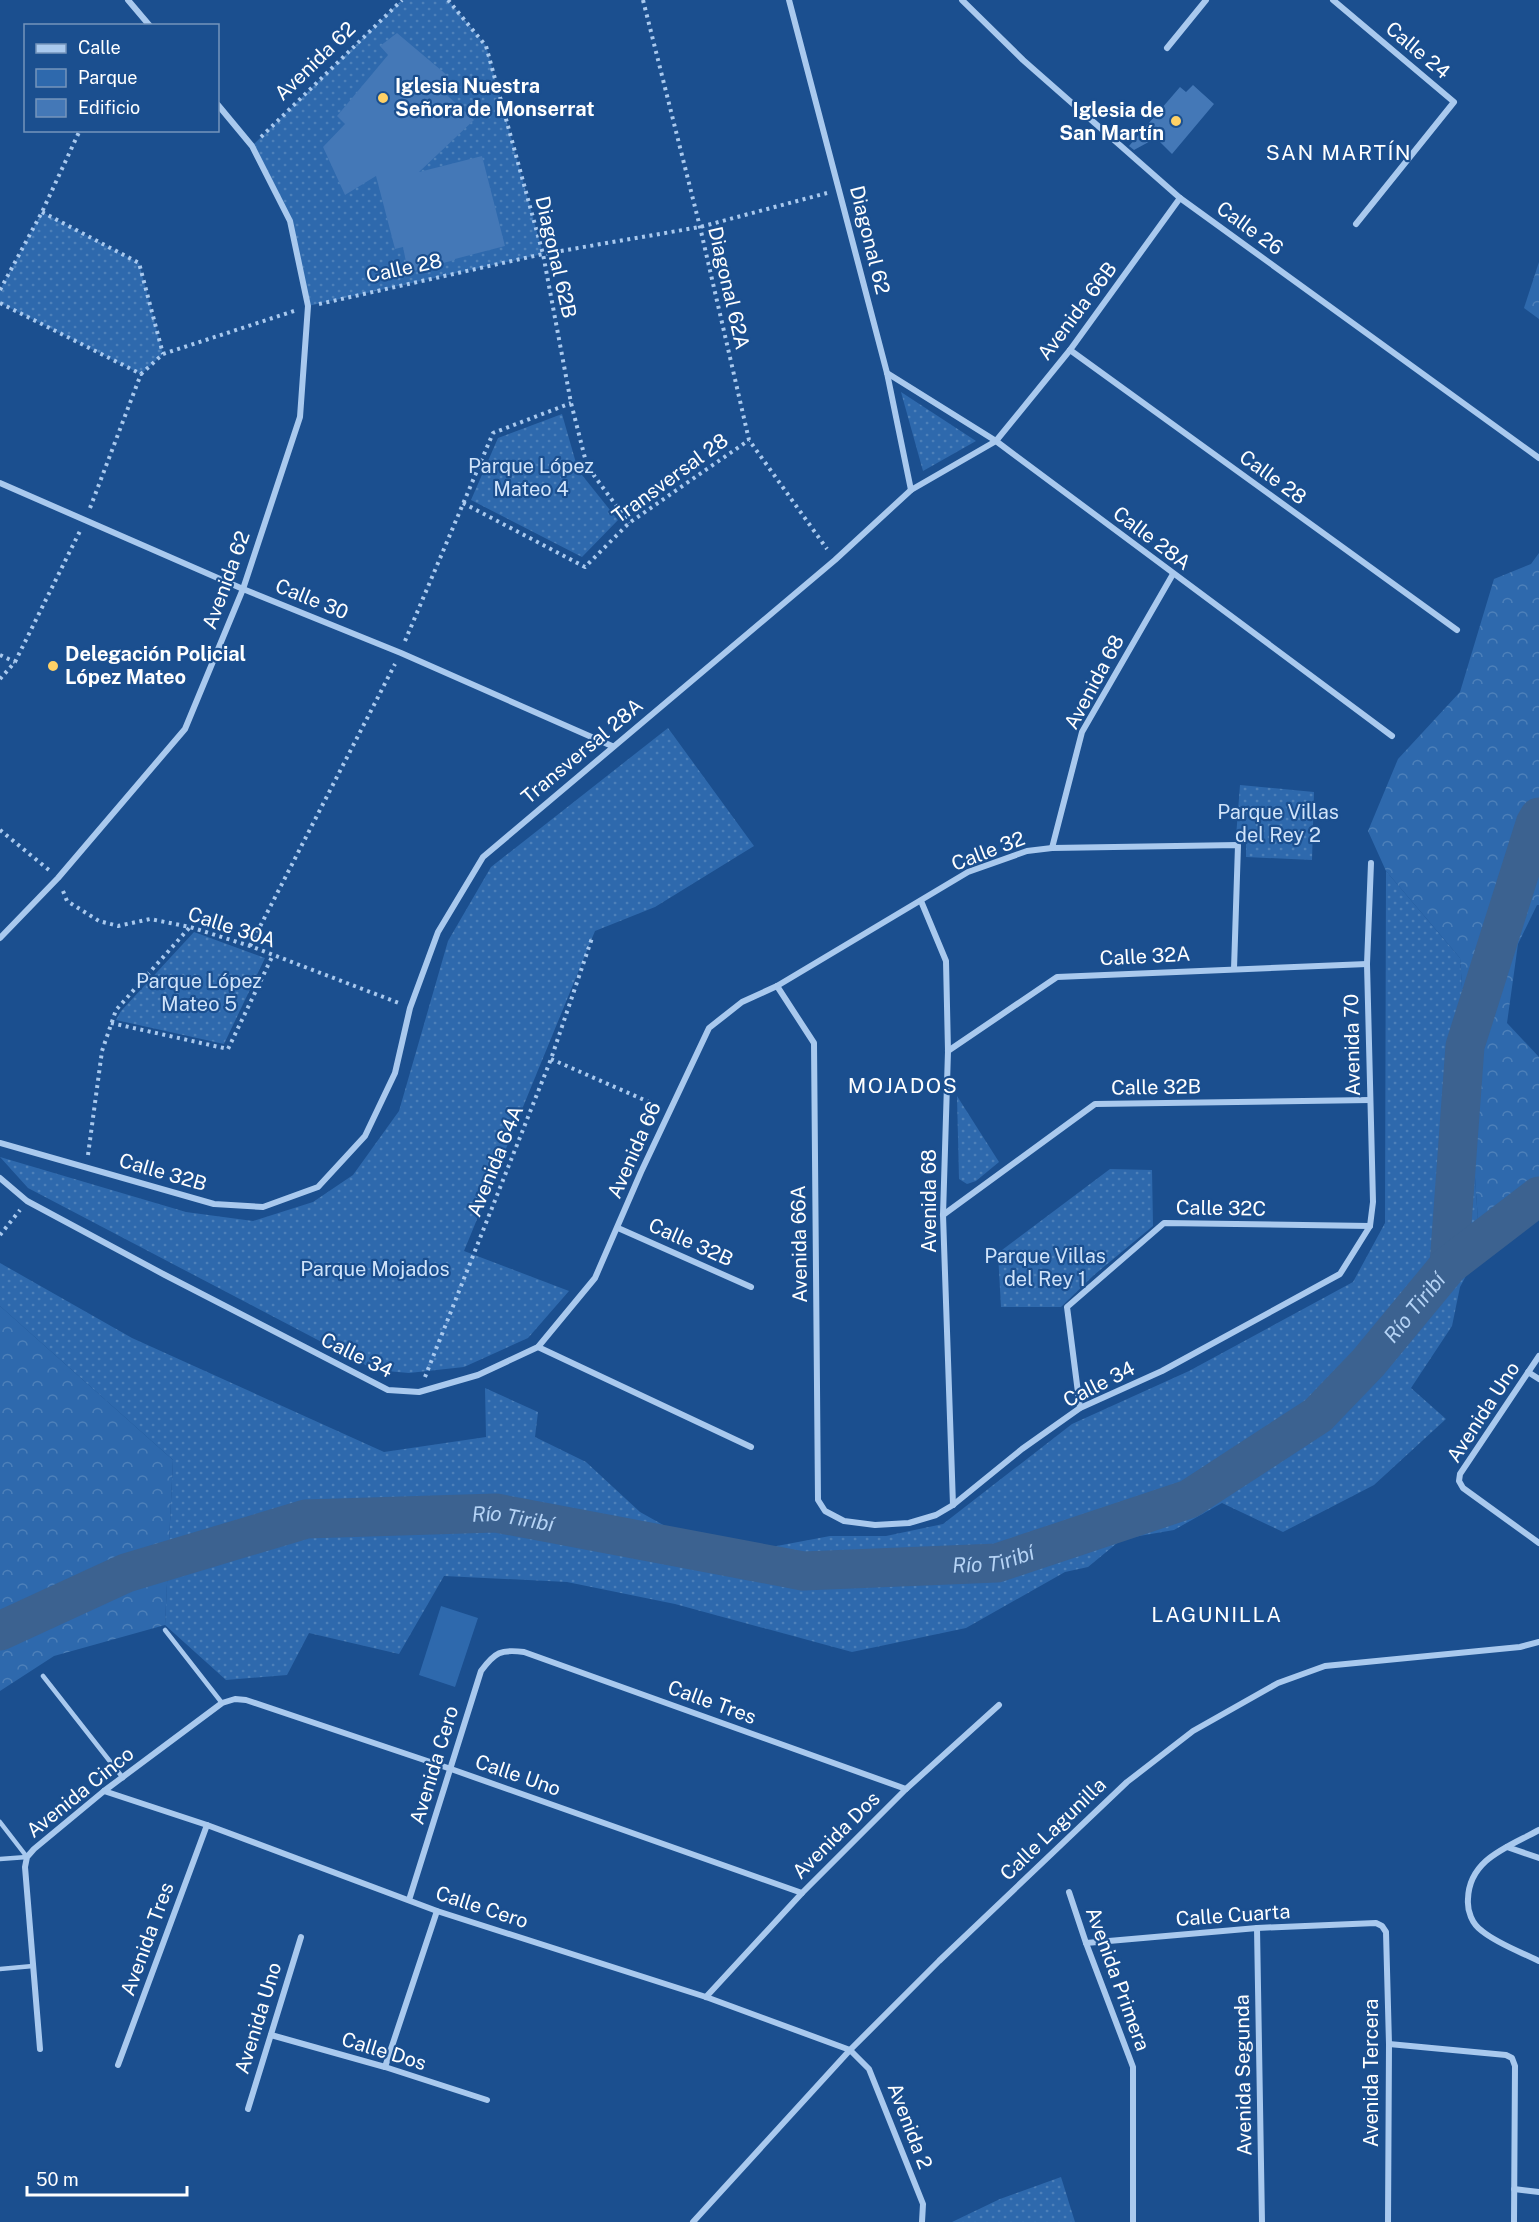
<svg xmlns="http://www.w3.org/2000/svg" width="1539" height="2222" font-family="'Public Sans',sans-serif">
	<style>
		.green { fill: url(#green-dots) }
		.forest { fill: url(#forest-crowns) }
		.pitch { fill: #2e69ad }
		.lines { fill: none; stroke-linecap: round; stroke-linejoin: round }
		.river { stroke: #3c6290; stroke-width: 39 }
		.building { fill: #4478b7 }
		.path { stroke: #a9c9ee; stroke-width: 4; stroke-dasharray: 3 4.5; stroke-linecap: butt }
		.service { stroke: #a9c9ee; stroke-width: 4.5 }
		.minor { stroke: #a9c9ee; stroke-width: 6 }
		.poi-dot { fill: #ffd166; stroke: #1b4f8f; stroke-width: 2 }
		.labels { text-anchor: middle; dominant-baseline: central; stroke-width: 4.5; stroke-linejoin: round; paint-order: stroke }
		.street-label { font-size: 20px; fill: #fff; stroke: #1b4f8f }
		.poi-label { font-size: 20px; font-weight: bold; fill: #fff; stroke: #1b4f8f; text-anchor: start }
		.park-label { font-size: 20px; fill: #cfe3fa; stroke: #1b4f8f }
		.neighbourhood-label { font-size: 21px; letter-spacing: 1.5px; fill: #fff; stroke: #1b4f8f }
		.water-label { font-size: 21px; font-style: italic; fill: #b5d3f5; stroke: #1b4f8f }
	</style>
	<defs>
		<pattern id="green-dots" width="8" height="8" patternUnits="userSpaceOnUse" patternTransform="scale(1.5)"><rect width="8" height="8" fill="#2e69ad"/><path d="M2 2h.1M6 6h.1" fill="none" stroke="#4d80b9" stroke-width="1.8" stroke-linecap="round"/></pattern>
		<pattern id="forest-crowns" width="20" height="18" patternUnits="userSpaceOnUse" patternTransform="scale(1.5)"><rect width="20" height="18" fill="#2e69ad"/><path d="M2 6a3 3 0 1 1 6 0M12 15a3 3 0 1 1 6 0" fill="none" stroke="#4d80b9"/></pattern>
	</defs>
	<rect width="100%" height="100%" fill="#1b4f8f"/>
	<g class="green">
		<path d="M402 0H448L486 46 543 254 308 306 290 221 252 146Z"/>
		<path d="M42 212 139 263 163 354 141 374 0 303V290Z"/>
		<path d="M901 392 976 441 923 471Z"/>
		<path d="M562 414 578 470 618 520 582 557 471 500 498 438Z"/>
		<path d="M668 728 754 846 655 907 595 931 464 1251 569 1291 528 1338 464 1367 409 1373 375 1370 28 1188 0 1157 186 1212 253 1221 313 1202 353 1175 399 1111 448 941 491 867Z"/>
		<path d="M1240 785 1314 792 1312 860 1246 857V838L1236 837Z"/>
		<path d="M1386 871 1460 958 1480 1250 1460 1287 1452 1326 1411 1388 1446 1419 1374 1485 1283 1532 1222 1503 1174 1530 1122 1539 1088 1567 1065 1572 966 1628 852 1652 675 1604 567 1582 444 1576 399 1654 309 1633 287 1675 226 1680 165 1625 173 1460 0 1306V1263L132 1338 384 1452 486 1437 485 1388 538 1412 535 1437 586 1462 640 1512 683 1536 756 1550 830 1536H886L943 1524 1072 1424 1189 1371 1353 1282 1385 1223Z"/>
		<path d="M194 932 265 958 224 1044 116 1020 121 1011Z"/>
		<path d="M957 1096 999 1162 976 1181 967 1184 959 1179Z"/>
		<path d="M1110 1169 1152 1170 1153 1226 1094 1275 1061 1307H1001L998 1253Z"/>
		<path d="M1061 2177 1075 2222H952L1000 2199Z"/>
	</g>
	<g class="forest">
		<path d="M1539 262V319L1524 308Z"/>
		<path d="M1539 553V905H1537L1518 944 1507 1023 1539 1057V1205L1480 1250 1460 958 1386 871 1368 831 1398 759 1460 692 1494 579 1531 564Z"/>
		<path d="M0 1306 173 1460 165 1625 54 1656 0 1691Z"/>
	</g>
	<path class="pitch" d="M441 1606 478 1618 455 1687 419 1675Z"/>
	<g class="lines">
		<g class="river">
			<path d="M1449 1265 1465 1046 1535 824 1539 817"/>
			<path id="s1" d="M0 1631 126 1573 306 1519 496 1513 803 1571 997 1563 1189 1499 1318 1415 1368 1363 1449 1265 1539 1196"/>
		</g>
	</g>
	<g class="building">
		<path d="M397 33 448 76 437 86 474 120 419 172 482 156 505 246 455 259V260L443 263V265L408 272 403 247 395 249 376 176 345 195 323 147 345 124 337 116 388 55 380 46Z"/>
		<path d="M1193 85 1214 104 1172 154 1156 138 1134 150 1129 146 1180 87 1186 92Z"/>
	</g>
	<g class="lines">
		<g class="path">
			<path d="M448 0 486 46 543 254 571 403 587 466 629 523"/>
			<path d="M643 0 700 227 749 440 827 549"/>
			<path d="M261 137 402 0"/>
			<path d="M42 212 139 263 163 354"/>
			<path d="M0 290 42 212 80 130"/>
			<path d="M0 303 141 374 163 354 294 311"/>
			<path d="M319 304 543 254 700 227 827 193"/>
			<path d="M463 503 585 567 629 523 749 440"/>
			<path d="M90 508 141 374"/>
			<path d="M405 641 493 433 571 403"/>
			<path d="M0 655 15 662"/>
			<path d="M0 679 15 662 80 531"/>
			<path d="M0 830 49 870"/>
			<path d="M63 891 67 901 99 921 118 926 150 919 190 927 250 946 399 1003"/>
			<path d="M250 946 395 664"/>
			<path d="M111 1023 228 1049 273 955"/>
			<path d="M551 1059 658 1106"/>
			<path d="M88 1155 102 1051 116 1010 190 927"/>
			<path d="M0 1235 20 1210"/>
			<path d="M425 1377 551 1059 592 938"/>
		</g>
		<g class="service">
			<path d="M165 1630 222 1703"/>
			<path d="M43 1676 123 1778"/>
			<path d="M0 1822 27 1857"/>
			<path d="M0 1859 27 1857"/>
			<path d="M0 1969 33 1966"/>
		</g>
		<g class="minor">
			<path d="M128 0 150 26"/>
			<path d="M789 0 887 373 911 490"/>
			<path d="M962 0 1023 60 1180 198 1539 458"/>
			<path d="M1333 0 1454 102 1356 224"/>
			<path d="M1167 48 1206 0"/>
			<path d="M1070 350 1457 630"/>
			<path d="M887 373 996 441 1392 736"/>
			<path d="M0 483 243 589 401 653 612 746"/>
			<path d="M1052 848 1082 732 1173 574"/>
			<path d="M921 901 946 961 948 1051 943 1215 953 1505"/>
			<path d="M0 938 58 878 185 729 243 589 300 417 308 306 290 221 252 146 218 105"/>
			<path d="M777 986 814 1043 818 1500 825 1511 844 1521 875 1525 909 1523 936 1515 953 1505 1022 1449 1080 1408 1162 1371 1340 1274 1370 1226 1373 1202 1367 964 1371 863"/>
			<path d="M948 1051 1057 977 1367 964"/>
			<path d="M0 1143 214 1204 263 1207 318 1187 365 1136 395 1073 410 1008 438 932 483 857 835 560 911 490 996 441 1070 350 1180 198"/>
			<path d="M0 1178 27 1201 165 1275 388 1390 419 1392 478 1375 538 1347 595 1278 641 1172 709 1028 742 1002 777 986 968 872 1027 851 1052 848 1238 845 1234 969"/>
			<path d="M943 1215 1095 1104 1370 1100"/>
			<path d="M618 1228 751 1287"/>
			<path d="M538 1347 751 1447"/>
			<path d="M1539 1356 1460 1474 1459 1481 1463 1488 1539 1543"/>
			<path d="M1528 1372 1539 1379"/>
			<path d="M1080 1408 1067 1307 1164 1223 1370 1226"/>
			<path d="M104 1791 207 1825 437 1911 706 1997 850 2050 869 2069 923 2204 922 2222"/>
			<path d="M1539 1830C1508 1847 1469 1859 1468 1899 1467 1911 1472 1924 1482 1931 1498 1944 1521 1952 1539 1961"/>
			<path d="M1507 1847 1539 1858"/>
			<path d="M1069 1892 1086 1943 1133 2067V2222"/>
			<path d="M409 1900 481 1671C495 1652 501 1649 524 1652L906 1789"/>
			<path d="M1257 1928 1262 2222"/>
			<path d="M1086 1943 1257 1928 1376 1923 1382 1926 1386 1932 1389 2044 1388 2222"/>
			<path d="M706 1997 802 1893 906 1789 999 1705"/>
			<path d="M271 2035 385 2067 487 2100"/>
			<path d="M1389 2044 1506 2055 1512 2058 1515 2066 1514 2222"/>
			<path d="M40 2049 25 1867 27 1857 34 1849 104 1791 222 1703 235 1699 246 1700 451 1769 802 1893"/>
			<path d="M118 2065 207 1825"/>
			<path d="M385 2067 437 1911"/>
			<path d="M248 2109 301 1937"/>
			<path d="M1514 2189 1539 2192"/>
			<path d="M693 2222 850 2050 939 1961 1127 1782 1193 1731 1278 1683 1325 1666 1520 1647 1539 1642"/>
		</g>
	</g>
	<g class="poi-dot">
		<circle cx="383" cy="98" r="6"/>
		<circle cx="1176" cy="121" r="6"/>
		<circle cx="53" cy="666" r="6"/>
	</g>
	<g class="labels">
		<g class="street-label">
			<text transform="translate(1418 50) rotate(40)">Calle 24</text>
			<text transform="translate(315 61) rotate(-44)">Avenida 62</text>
			<text transform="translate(1250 228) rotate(36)">Calle 26</text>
			<text transform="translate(870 240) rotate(76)">Diagonal 62</text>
			<text transform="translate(556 257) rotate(77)">Diagonal 62B</text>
			<text transform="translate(404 268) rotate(-12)">Calle 28</text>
			<text transform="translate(729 288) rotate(77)">Diagonal 62A</text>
			<text transform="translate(1077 311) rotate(-53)">Avenida 66B</text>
			<text transform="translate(1273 477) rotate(36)">Calle 28</text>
			<text transform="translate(670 478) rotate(-36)">Transversal 28</text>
			<text transform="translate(1152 538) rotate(37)">Calle 28A</text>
			<text transform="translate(226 580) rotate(-70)">Avenida 62</text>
			<text transform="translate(312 599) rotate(22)">Calle 30</text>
			<text transform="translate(1094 682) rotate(-62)">Avenida 68</text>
			<text transform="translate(582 751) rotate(-40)">Transversal 28A</text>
			<text transform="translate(988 851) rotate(-21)">Calle 32</text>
			<text transform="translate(232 927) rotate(18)">Calle 30A</text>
			<text transform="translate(1145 956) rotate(-3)">Calle 32A</text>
			<text transform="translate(1352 1045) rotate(-91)">Avenida 70</text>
			<text transform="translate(1156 1087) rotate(-1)">Calle 32B</text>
			<text transform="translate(634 1150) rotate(-66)">Avenida 66</text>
			<text transform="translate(495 1161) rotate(-68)">Avenida 64A</text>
			<text transform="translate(163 1172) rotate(16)">Calle 32B</text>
			<text transform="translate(929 1201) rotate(-90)">Avenida 68</text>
			<text transform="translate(1221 1208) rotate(1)">Calle 32C</text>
			<text transform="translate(691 1242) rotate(24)">Calle 32B</text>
			<text transform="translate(799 1244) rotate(-91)">Avenida 66A</text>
			<text transform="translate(357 1355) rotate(26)">Calle 34</text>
			<text transform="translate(1099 1384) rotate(-27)">Calle 34</text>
			<text transform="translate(1483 1412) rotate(-57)">Avenida Uno</text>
			<text transform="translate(712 1702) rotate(20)">Calle Tres</text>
			<text transform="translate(434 1765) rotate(-73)">Avenida Cero</text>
			<text transform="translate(518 1775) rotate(19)">Calle Uno</text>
			<text transform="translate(80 1792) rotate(-39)">Avenida Cinco</text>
			<text transform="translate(1053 1829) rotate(-44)">Calle Lagunilla</text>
			<text transform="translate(836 1835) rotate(-45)">Avenida Dos</text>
			<text transform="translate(482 1907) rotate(18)">Calle Cero</text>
			<text transform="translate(1233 1915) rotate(-4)">Calle Cuarta</text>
			<text transform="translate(147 1939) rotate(-70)">Avenida Tres</text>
			<text transform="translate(1118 1979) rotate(70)">Avenida Primera</text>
			<text transform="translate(258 2018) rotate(-73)">Avenida Uno</text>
			<text transform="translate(384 2051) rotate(17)">Calle Dos</text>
			<text transform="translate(1371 2073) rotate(-90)">Avenida Tercera</text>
			<text transform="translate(1243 2075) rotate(-91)">Avenida Segunda</text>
			<text transform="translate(910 2126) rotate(69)">Avenida 2</text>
		</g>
		<g class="poi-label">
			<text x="395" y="86">Iglesia Nuestra<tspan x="395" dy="23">Señora de Monserrat</tspan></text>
			<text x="1164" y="110" text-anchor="end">Iglesia de<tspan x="1164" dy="23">San Martín</tspan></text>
			<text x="65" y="654">Delegación Policial<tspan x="65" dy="23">López Mateo</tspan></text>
		</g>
		<g class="park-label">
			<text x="531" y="466">Parque López<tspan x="531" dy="23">Mateo 4</tspan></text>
			<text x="1278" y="812">Parque Villas<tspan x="1278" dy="23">del Rey 2</tspan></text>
			<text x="199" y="981">Parque López<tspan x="199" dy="23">Mateo 5</tspan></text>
			<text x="1045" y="1256">Parque Villas<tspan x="1045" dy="23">del Rey 1</tspan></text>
			<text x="375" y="1269">Parque Mojados</text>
		</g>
		<g class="neighbourhood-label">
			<text x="1339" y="152">SAN MARTÍN</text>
			<text x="903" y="1085">MOJADOS</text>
			<text x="1217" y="1614">LAGUNILLA</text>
		</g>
		<g class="water-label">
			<text stroke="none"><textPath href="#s1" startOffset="1524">Río Tiribí</textPath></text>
			<text stroke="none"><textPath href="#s1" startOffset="534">Río Tiribí</textPath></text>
			<text stroke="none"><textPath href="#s1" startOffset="1020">Río Tiribí</textPath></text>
		</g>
	</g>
	<rect x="24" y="24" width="195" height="108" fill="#1b4f8f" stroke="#7695bc" stroke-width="1.5"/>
	<rect x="36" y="44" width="30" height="9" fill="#a9c9ee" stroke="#7695bc" stroke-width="1.5"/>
	<text x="78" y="54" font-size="18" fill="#ffffff">Calle</text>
	<rect x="36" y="69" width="30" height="18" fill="#2e69ad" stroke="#7695bc" stroke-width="1.5"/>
	<text x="78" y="84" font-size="18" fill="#ffffff">Parque</text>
	<rect x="36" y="99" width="30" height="18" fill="#4478b7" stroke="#7695bc" stroke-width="1.5"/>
	<text x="78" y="114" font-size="18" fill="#ffffff">Edificio</text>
	<path d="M27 2186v9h160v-9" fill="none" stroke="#ffffff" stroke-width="3"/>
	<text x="36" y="2186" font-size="18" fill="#ffffff" stroke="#1b4f8f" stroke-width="4.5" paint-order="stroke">50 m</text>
</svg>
